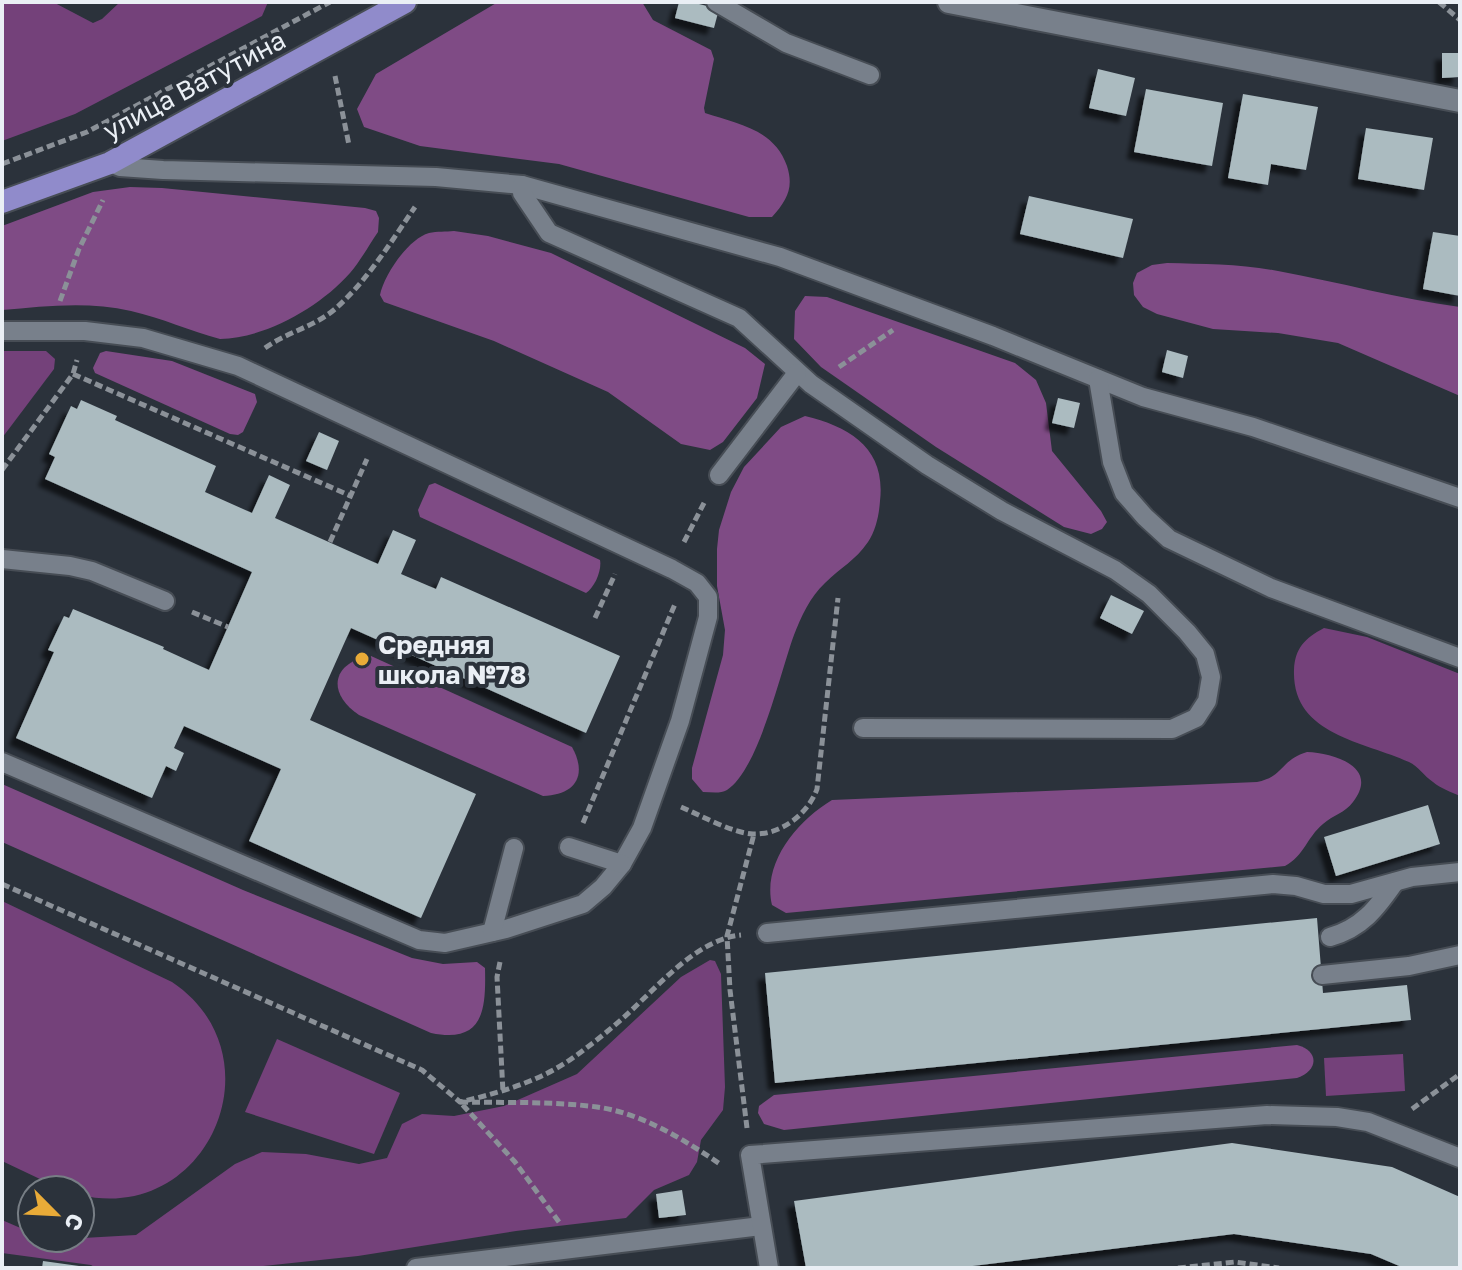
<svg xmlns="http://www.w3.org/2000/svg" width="1462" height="1270" font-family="'Golos Text',sans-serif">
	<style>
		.green { fill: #74417a }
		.forest { fill: #7f4b85 }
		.building { fill: #abbbc0; filter: url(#shadow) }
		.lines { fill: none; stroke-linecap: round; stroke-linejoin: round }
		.service-casing { stroke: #474d55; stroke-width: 22 }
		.minor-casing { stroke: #474d55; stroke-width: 26 }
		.primary-casing { stroke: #474d55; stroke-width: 26 }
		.path { stroke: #8b9198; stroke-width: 5; stroke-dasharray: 8 4; stroke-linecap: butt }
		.service { stroke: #78808b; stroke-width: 18 }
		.minor { stroke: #78808b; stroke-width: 22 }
		.primary { stroke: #908bcb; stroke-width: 22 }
		.poi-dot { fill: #e9ab38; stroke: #2b323b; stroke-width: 3 }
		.labels { text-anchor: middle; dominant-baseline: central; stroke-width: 8; stroke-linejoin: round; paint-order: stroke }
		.street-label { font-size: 26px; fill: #eaeff5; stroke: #2b323b }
		.poi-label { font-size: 26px; font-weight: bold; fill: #eaeff5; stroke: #2b323b; text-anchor: start }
	</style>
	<defs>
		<filter id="shadow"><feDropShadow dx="-7" dy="7" stdDeviation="2" flood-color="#0009"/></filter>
	</defs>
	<rect width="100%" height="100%" fill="#2b323b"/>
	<g class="green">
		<path d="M2 2H53L93 23 102 19 120 2H268L262 16 75 114 2 141Z"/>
		<path d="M2 351H46L55 359 54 369 2 438Z"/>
		<path d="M1324 628 1367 637 1460 674V796C1451 792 1440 788 1433 782 1424 776 1418 766 1409 762 1363 741 1292 735 1294 670 1295 648 1305 638 1324 628Z"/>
		<path d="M2 901 172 982C281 1055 209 1225 80 1195V1190L61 1189 2 1161Z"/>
		<path d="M710 960 715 961 721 974 725 1087 723 1110 701 1140 697 1162 689 1175 654 1190 626 1218 516 1231 358 1256 245 1268H96L91 1265 2 1253V1220L32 1233V1238L48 1240 136 1235 235 1164 262 1152 306 1154 359 1164 387 1158 402 1124 422 1114 454 1116 504 1106 577 1074 681 977Z"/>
		<path d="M277 1039 400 1093 374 1154 245 1112Z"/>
		<path d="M1403 1054 1405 1091 1326 1096 1324 1058Z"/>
	</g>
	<g class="forest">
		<path d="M498 2H642L653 20 711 50 714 59 704 108 705 113C738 124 774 129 787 166 794 188 787 200 772 217H749L559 164 420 146 364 127 357 109 376 74Z"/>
		<path d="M130 187 162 188 365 208 376 211 379 218 378 232C369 245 361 260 350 273 320 307 266 338 220 339 190 331 162 318 131 311 88 301 46 306 2 310V226L93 192Z"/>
		<path d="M454 231 488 236 551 253 745 348 765 364 757 398 723 442 710 450 681 444 608 392 494 341 384 302 380 295C384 275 408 239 429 233 437 231 446 232 454 231Z"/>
		<path d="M1167 263C1204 264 1242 264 1278 271 1339 282 1399 299 1460 307V396L1338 343 1278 333 1213 329 1157 314 1143 307 1134 295 1133 283 1137 273 1152 265Z"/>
		<path d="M805 296 827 297 1015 363 1036 380 1046 403 1052 451 1101 511 1107 522 1102 529 1091 534 1064 527 936 447 821 367 794 339 795 311Z"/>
		<path d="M106 351 172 361 255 394 257 402 243 432 238 435 230 434 95 373 93 368 100 353Z"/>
		<path d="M805 416C851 427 886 449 880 501 879 515 876 530 868 542 855 561 841 567 825 583 810 597 801 617 794 635 780 673 759 769 727 790 720 794 711 792 703 792L692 779V768L723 655 725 630 717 586V549L719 530 731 492 744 467 781 427Z"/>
		<path d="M435 483 600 560C602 570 595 587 586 593L420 517 418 510 429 485Z"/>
		<path d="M371 656 572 747C588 776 575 795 543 796L359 715C326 693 332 662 371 656Z"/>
		<path d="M1307 752C1334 753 1380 767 1353 802 1345 813 1333 815 1323 824 1307 837 1304 856 1285 866L786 913 772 905C762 863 797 821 832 800L1257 782C1284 777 1280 760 1307 752Z"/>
		<path d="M2 784 243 890 412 958 443 964 477 962 485 968C486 1009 484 1044 431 1033L2 842Z"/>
		<path d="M1297 1045C1320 1051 1318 1071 1297 1078L784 1130 764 1124 758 1113 759 1106 774 1095Z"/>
	</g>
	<g class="building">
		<path d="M679 2H691L719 9 714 28 675 18Z"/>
		<path d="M1442 53H1460V77L1442 78Z"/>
		<path d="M1098 69 1135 78 1126 116 1089 108Z"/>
		<path d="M1146 89 1223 103 1212 166 1134 152Z"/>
		<path d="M1243 94 1318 107 1306 170 1271 164 1268 185 1228 178Z"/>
		<path d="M1366 128 1433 138 1424 190 1358 179Z"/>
		<path d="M1029 196 1133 219 1123 258 1020 234Z"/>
		<path d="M1433 232 1460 236V296L1423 289Z"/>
		<path d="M1167 350 1188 356 1183 378 1162 372Z"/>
		<path d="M1058 398 1080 403 1074 428 1052 423Z"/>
		<path d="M81 400 117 416 115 420 216 466 205 492 252 513 269 475 290 485 275 518 378 564 393 530 416 540 401 574 436 589 441 577 620 656 586 733 351 628 310 720 476 794 421 918 249 841 281 769 184 726 174 748 184 753 176 771 166 766 152 798 16 738 54 652 48 650 64 616 69 618 73 609 164 647 163 649 209 670 252 572 45 479 55 457 49 454 71 406 77 409Z"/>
		<path d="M319 432 339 441 327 470 306 461Z"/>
		<path d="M1111 595 1144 611 1132 634 1100 618Z"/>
		<path d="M1428 805 1440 844 1336 876 1324 837Z"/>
		<path d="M1317 918 1323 993 1407 985 1411 1020 775 1083 765 973Z"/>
		<path d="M1232 1143 1392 1167 1460 1197V1268H1404L1371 1254 1234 1234 956 1268H806L794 1201Z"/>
		<path d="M682 1190 686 1215 659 1218 656 1194Z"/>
		<path d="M43 1261 79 1266V1268H42Z"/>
	</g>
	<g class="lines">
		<g class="service-casing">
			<g id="service">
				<path d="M716 2 786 43 870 75"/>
				<path d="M110 163 120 167 163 170 436 177 522 185 780 257 993 336 1143 397 1253 427 1460 498"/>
				<path d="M522 185V193L549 233 739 318 811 384 927 465 1002 511 1115 570 1149 594 1187 632 1205 654 1211 677 1207 701 1196 718 1172 729 863 728"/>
				<path d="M2 331H85L143 338 238 366 672 569 697 583 708 597V617L680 721 642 828 622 864 603 887 583 904 506 929 445 943 419 940 2 762"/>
				<path d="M1098 379 1112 462 1124 493 1145 517 1169 539 1271 588 1460 658"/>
				<path d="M719 475 797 373"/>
				<path d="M2 559 70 566 92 571 165 601"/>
				<path d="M569 847 622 864"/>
				<path d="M492 932 514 848"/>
				<path d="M767 933 1273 884 1296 886 1324 894H1351L1412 877 1460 872"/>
				<path d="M1330 937C1362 928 1377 908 1395 882"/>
				<path d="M1322 975 1409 966 1460 955"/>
				<path d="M416 1268 761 1226"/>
				<path d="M769 1268 750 1155 1267 1115 1337 1117 1368 1122 1460 1158"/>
			</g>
		</g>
		<g class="minor-casing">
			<path id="minor" d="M949 2 1460 101"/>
		</g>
		<g class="primary-casing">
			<path id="primary" d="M2 202 110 163 405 2"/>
		</g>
		<g class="path">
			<path d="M1439 2 1460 20"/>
			<path d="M335 76 349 145"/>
			<path d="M2 164 87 132 330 2"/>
			<path d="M60 301 79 249 103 200"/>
			<path d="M265 348C287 332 314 327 335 309 367 281 391 242 415 207"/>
			<path d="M839 367 893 330"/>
			<path d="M73 374 351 496"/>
			<path d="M2 470 73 374 77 360"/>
			<path d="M330 542 367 459"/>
			<path d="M684 542 705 501"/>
			<path d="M192 612 228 627"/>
			<path d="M595 618 615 574"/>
			<path d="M681 807C700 815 732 833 753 834 781 835 808 814 817 789L838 598"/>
			<path d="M583 823 675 604"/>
			<path d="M2 884 422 1070 460 1102C499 1093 541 1081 574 1057 591 1045 607 1032 623 1018 655 990 696 939 741 935"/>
			<path d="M500 962 497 977 503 1092"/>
			<path d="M1412 1109 1460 1074"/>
			<path d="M747 1128 730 990 727 936 754 834"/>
			<path d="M559 1222 515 1162 460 1102C505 1103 552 1101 597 1107 641 1113 683 1139 720 1164"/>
			<path d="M1178 1268 1235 1262 1279 1268"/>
		</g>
		<use href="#service" class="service"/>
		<use href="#minor" class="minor"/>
		<use href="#primary" class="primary"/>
	</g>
	<circle class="poi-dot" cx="362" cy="659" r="8"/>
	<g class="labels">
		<g class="street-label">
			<text transform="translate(194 85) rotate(-28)">улица Ватутина</text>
		</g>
		<g class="poi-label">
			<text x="378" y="644">Средняя<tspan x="378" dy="30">школа №78</tspan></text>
		</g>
	</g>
	<rect width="1462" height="1270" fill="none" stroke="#eaeff5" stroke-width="8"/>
	<g transform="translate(56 1214) rotate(114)"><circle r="38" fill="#2b323b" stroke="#777e85" stroke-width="2"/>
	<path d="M0-6L14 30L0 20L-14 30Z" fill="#e9ab38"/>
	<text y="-12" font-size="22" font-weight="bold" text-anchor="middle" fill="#eaeff5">С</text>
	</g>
</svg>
